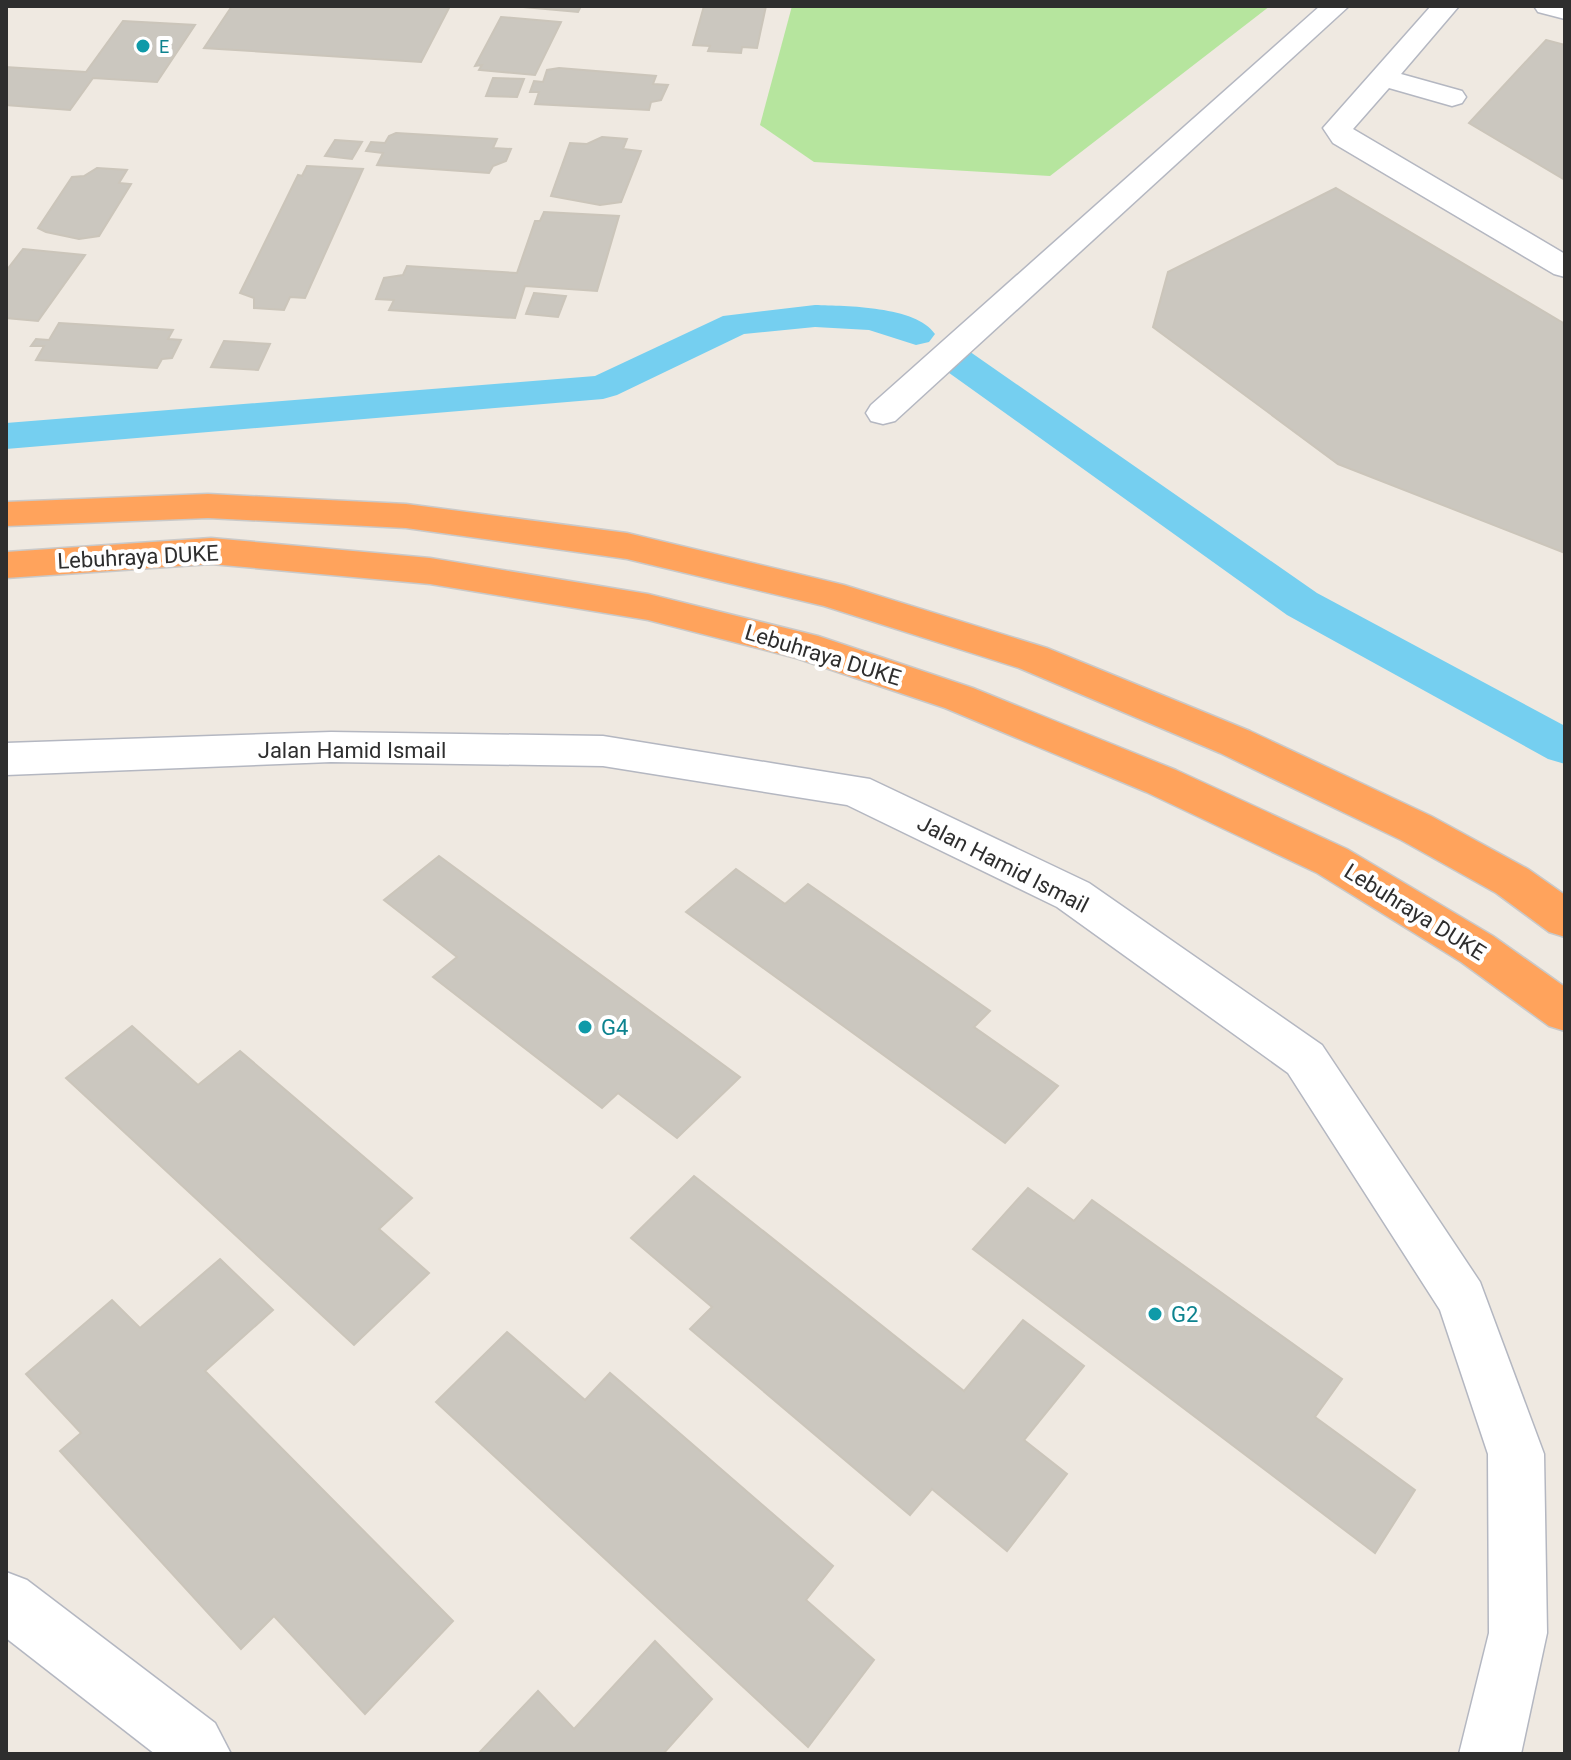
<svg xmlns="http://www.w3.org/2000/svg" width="1571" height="1760" font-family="Roboto,sans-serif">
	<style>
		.green { fill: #b6e59e }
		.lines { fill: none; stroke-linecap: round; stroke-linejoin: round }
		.canal { fill: #75cff0; fill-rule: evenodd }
		.building { fill: #cbc7bf; stroke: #cbc5ba; stroke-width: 2 }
		.minor-casing { stroke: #b4b7c1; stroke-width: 3 }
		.highway-casing { stroke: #c9c9c9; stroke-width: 3 }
		.minor { fill: #fff; fill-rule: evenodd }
		.highway { fill: #ffa35c; fill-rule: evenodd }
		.culture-dot { fill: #0f9aa8; stroke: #fff; stroke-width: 3 }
		.labels { text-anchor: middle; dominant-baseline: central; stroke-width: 8; stroke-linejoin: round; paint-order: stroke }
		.far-culture-label { font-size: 18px; fill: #0d838f; stroke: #fff; text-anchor: start }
		.street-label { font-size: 22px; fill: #2e2e2e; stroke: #fff }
		.culture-label { font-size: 22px; fill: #0d838f; stroke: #fff; text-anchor: start }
	</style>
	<rect width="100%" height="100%" fill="#efe9e1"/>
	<path class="green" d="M792 6H1270L1050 176 814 162 760 125Z"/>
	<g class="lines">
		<g class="canal">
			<path d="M815 305C846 306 916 306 935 334L929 342 916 345 869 330 815 327 744 334 617 395 603 399 6 449V423L595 376 723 316Z"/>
			<path d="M952 345 966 349 1317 593 1565 726V764L1548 759 1287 615 938 365 933 357 938 349Z"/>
		</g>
	</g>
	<g class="building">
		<path d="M232 6H450L421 62 204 48Z"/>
		<path d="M512 6H581L578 12Z"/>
		<path d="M704 6H766L757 48 742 47 741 53 708 51 710 46 693 45Z"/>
		<path d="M501 17 561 22 535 75 479 70 482 65 475 66Z"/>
		<path d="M123 21 195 25 157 82 93 78 70 110 6 105V67L86 72Z"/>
		<path d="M1546 40 1565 45V180L1469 123Z"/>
		<path d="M559 68 656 76 653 84 668 85 661 100 651 102 649 110 535 104 539 92H530L534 81 543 82 547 70Z"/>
		<path d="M493 78 524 79 517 97 486 96Z"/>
		<path d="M396 133 497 139 493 148 511 149 506 161 493 166 489 173 377 165 383 153 366 151 371 142 385 143 389 136Z"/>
		<path d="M602 137 627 139 623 149 641 151 621 202 600 205 551 196 570 143 587 144Z"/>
		<path d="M335 140 362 142 352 159 325 156Z"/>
		<path d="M307 166 363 169 305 298 290 297 284 310 254 308V298L240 293 298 175 302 176Z"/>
		<path d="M97 168 127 170 119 183 131 184 99 236 79 239 46 232 38 228 72 177 84 176Z"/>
		<path d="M1336 188 1565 324V553L1338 464 1153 327 1168 272Z"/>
		<path d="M544 212 619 216 597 291 525 286 515 318 389 310 394 300 376 299 384 278 403 275 407 266 517 273 535 221H540Z"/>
		<path d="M23 249 85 255 38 321 6 318V271Z"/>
		<path d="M534 293 566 296 558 317 526 314Z"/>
		<path d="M59 323 173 330 168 339 181 340 172 358 162 359 157 368 36 360 44 346H31L36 339 49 340Z"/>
		<path d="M224 341 270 344 258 370 211 367Z"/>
		<path d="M439 856 740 1077 677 1138 618 1093 602 1108 433 977 457 957 384 900Z"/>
		<path d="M736 869 785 904 808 884 990 1011 974 1027 1058 1086 1005 1143 686 912Z"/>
		<path d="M132 1026 198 1085 240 1051 412 1198 379 1229 429 1273 354 1345 66 1078Z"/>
		<path d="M694 1176 964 1391 1023 1320 1084 1366 1024 1440 1067 1474 1007 1551 932 1489 910 1515 690 1329 712 1307 631 1238Z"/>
		<path d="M1028 1188 1074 1221 1092 1200 1342 1379 1315 1417 1415 1490 1375 1553 973 1249Z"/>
		<path d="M220 1259 273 1310 205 1371 453 1621 365 1714 274 1616 241 1649 60 1451 81 1433 26 1374 112 1300 140 1328Z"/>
		<path d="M507 1332 585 1400 610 1373 833 1566 806 1600 874 1660 808 1747 436 1402Z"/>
		<path d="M655 1641 712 1699 663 1754H478L538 1691 574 1729Z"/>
	</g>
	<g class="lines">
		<g class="minor-casing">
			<g id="minor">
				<path d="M1320 6H1349L895 421 883 424 871 421 866 413 871 405Z"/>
				<path d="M1431 6H1459L1401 74 1462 91 1466 97 1462 103 1452 106 1389 88 1353 129 1565 254V277L1554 274 1333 143 1323 128Z"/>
				<path d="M1534 6H1565V19L1538 12Z"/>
				<path d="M331 732 603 736 870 779 1089 883 1322 1045 1480 1282 1544 1454 1547 1633 1521 1754H1459L1489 1633 1488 1454 1440 1310 1288 1073 1057 907 847 805 603 766 331 762 6 775V743Z"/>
				<path d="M6 1572 27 1580 215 1723 231 1754H155L6 1638Z"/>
			</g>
		</g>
		<g class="highway-casing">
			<g id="highway">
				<path d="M208 494 406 504 627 533 844 585 1047 648 1250 731 1431 816 1528 869 1565 895V937L1549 932 1496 893 1401 840 1220 753 1019 668 824 606 627 559 406 528 208 518 6 526V502Z"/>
				<path d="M211 538 430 558 648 594 818 636 973 688 1176 770 1347 849 1493 936 1565 987V1031L1549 1026 1461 962 1317 873 1146 792 945 708 796 658 648 620 430 584 211 564 6 578V552Z"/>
			</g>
		</g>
		<use href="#minor" class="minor"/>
		<use href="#highway" class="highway"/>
	</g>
	<g class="culture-dot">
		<circle cx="143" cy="46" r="8"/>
		<circle cx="585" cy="1027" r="8"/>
		<circle cx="1155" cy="1314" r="8"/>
	</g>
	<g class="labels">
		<g class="far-culture-label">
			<text x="159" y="46">E</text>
		</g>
		<g class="street-label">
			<text transform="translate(138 557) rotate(-3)">Lebuhraya DUKE</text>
			<text transform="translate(823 655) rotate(17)">Lebuhraya DUKE</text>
			<text x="352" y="750">Jalan Hamid Ismail</text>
			<text transform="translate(1003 864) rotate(27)">Jalan Hamid Ismail</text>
			<text transform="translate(1415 912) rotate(32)">Lebuhraya DUKE</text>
		</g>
		<g class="culture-label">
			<text x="601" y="1027">G4</text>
			<text x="1171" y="1314">G2</text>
		</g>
	</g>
	<rect width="1571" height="1760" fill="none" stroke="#2e2e2e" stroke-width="16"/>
</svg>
